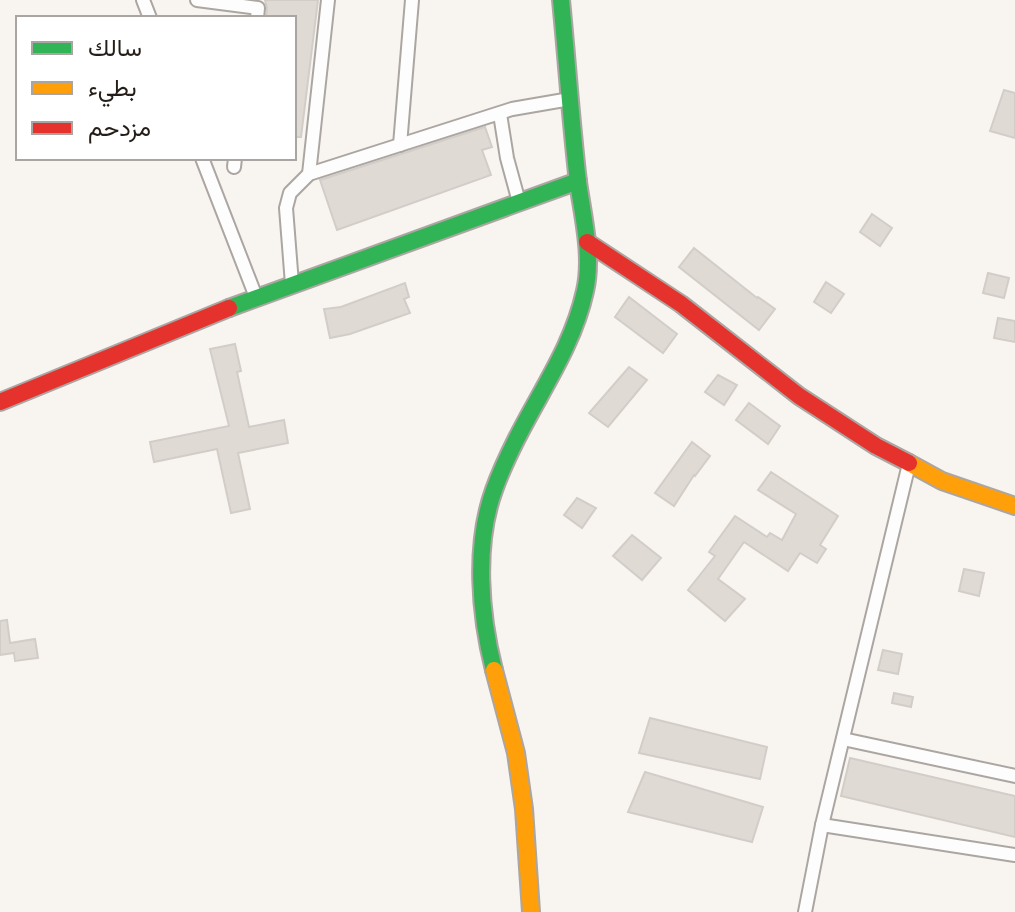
<svg xmlns="http://www.w3.org/2000/svg" width="1015" height="912" font-family="Georgia,Vazirmatn,serif">
	<style>
		.building { fill: #e0dad5; stroke: #d3cdc8; stroke-width: 2 }
		.lines { fill: none; stroke-linecap: round; stroke-linejoin: round }
		.street-casing { stroke: #aca6a2; stroke-width: 16 }
		.fast-casing { stroke: #aca6a2; stroke-width: 20 }
		.slow-casing { stroke: #aca6a2; stroke-width: 20 }
		.jam-casing { stroke: #aca6a2; stroke-width: 20 }
		.street { stroke: #fefdfd; stroke-width: 12 }
		.fast { stroke: #30b455; stroke-width: 16 }
		.slow { stroke: #ff9f0a; stroke-width: 16 }
		.jam { stroke: #e5322d; stroke-width: 16 }
	</style>
	<rect width="100%" height="100%" fill="#f8f4f0"/>
	<g class="building">
		<path d="M265 0H318L301 137H294V18H266L267 8Z"/>
		<path d="M1004 90 1015 93V138L990 131Z"/>
		<path d="M485 127 492 147 482 150 491 175 337 230 320 180Z"/>
		<path d="M872 214 892 228 880 246 860 232Z"/>
		<path d="M694 248 757 298 758 297 775 309 759 330 679 267Z"/>
		<path d="M988 273 1009 278 1004 298 983 293Z"/>
		<path d="M826 282 844 294 831 313 814 302Z"/>
		<path d="M405 283 409 297 404 299 410 313 350 334 330 338 324 309 341 307Z"/>
		<path d="M629 297 677 334 663 353 615 317Z"/>
		<path d="M998 318 1015 321V342L994 338Z"/>
		<path d="M235 344 241 371 237 372 249 427 284 420 288 443 238 453 250 509 231 513 217 449 154 462 150 442 229 426 210 349Z"/>
		<path d="M629 367 647 380 608 427 589 413Z"/>
		<path d="M718 375 737 385 724 405 705 392Z"/>
		<path d="M749 403 780 426 768 444 736 420Z"/>
		<path d="M692 442 710 456 695 476 694 475 674 506 655 493Z"/>
		<path d="M771 472 838 516 820 545 826 549 817 563 800 553 788 571 744 542 718 579 745 599 725 621 688 590 715 556 709 552 735 516 767 537 770 533 782 540 796 514 758 490Z"/>
		<path d="M577 498 596 508 582 528 564 515Z"/>
		<path d="M632 535 661 558 642 580 613 556Z"/>
		<path d="M964 569 984 573 979 596 959 591Z"/>
		<path d="M7 620 10 643 35 639 38 658 15 661 14 653 0 655V621Z"/>
		<path d="M883 650 902 654 898 674 878 670Z"/>
		<path d="M894 693 913 697 911 707 892 703Z"/>
		<path d="M650 718 767 747 760 779 639 753Z"/>
		<path d="M850 758 1015 796V837L841 796Z"/>
		<path d="M645 772 763 807 752 842 628 812Z"/>
	</g>
	<g class="lines">
		<g class="street-casing">
			<g id="street">
				<path d="M143 0 150 18"/>
				<path d="M197 0 258 8 257 18"/>
				<path d="M500 114 507 158 519 202"/>
				<path d="M400 145 412 0"/>
				<path d="M202 158 256 297"/>
				<path d="M234 167 235 158"/>
				<path d="M309 174 328 0"/>
				<path d="M292 284 286 208 290 193 309 174 512 109 570 99"/>
				<path d="M843 739 1015 776"/>
				<path d="M822 825 1015 855"/>
				<path d="M805 912 822 825 909 464"/>
			</g>
		</g>
		<g class="fast-casing">
			<g id="fast">
				<path d="M229 308 578 181"/>
				<path d="M494 670C480 615 474 545 494 490 500 473 508 456 516 440 541 390 573 346 585 291 593 257 583 217 578 182 571 122 567 61 561 0"/>
			</g>
		</g>
		<g class="slow-casing">
			<g id="slow">
				<path d="M909 463 942 481 1015 506"/>
				<path d="M494 670 516 753 524 809 531 912"/>
			</g>
		</g>
		<g class="jam-casing">
			<g id="jam">
				<path d="M587 242 681 304 799 396 876 446 909 463"/>
				<path d="M0 402 229 308"/>
			</g>
		</g>
		<use href="#street" class="street"/>
		<use href="#fast" class="fast"/>
		<use href="#slow" class="slow"/>
		<use href="#jam" class="jam"/>
	</g>
	<rect x="16" y="16" width="280" height="144" fill="#ffffff" stroke="#a8a5a3" stroke-width="2"/>
	<rect x="32" y="42" width="40" height="12" fill="#30b455" stroke="#a8a5a3" stroke-width="2"/>
	<text x="88" y="56" font-size="24" fill="#251e18">سالك</text>
	<rect x="32" y="82" width="40" height="12" fill="#ff9f0a" stroke="#a8a5a3" stroke-width="2"/>
	<text x="88" y="96" font-size="24" fill="#251e18">بطيء</text>
	<rect x="32" y="122" width="40" height="12" fill="#e5322d" stroke="#a8a5a3" stroke-width="2"/>
	<text x="88" y="136" font-size="24" fill="#251e18">مزدحم</text>
</svg>
